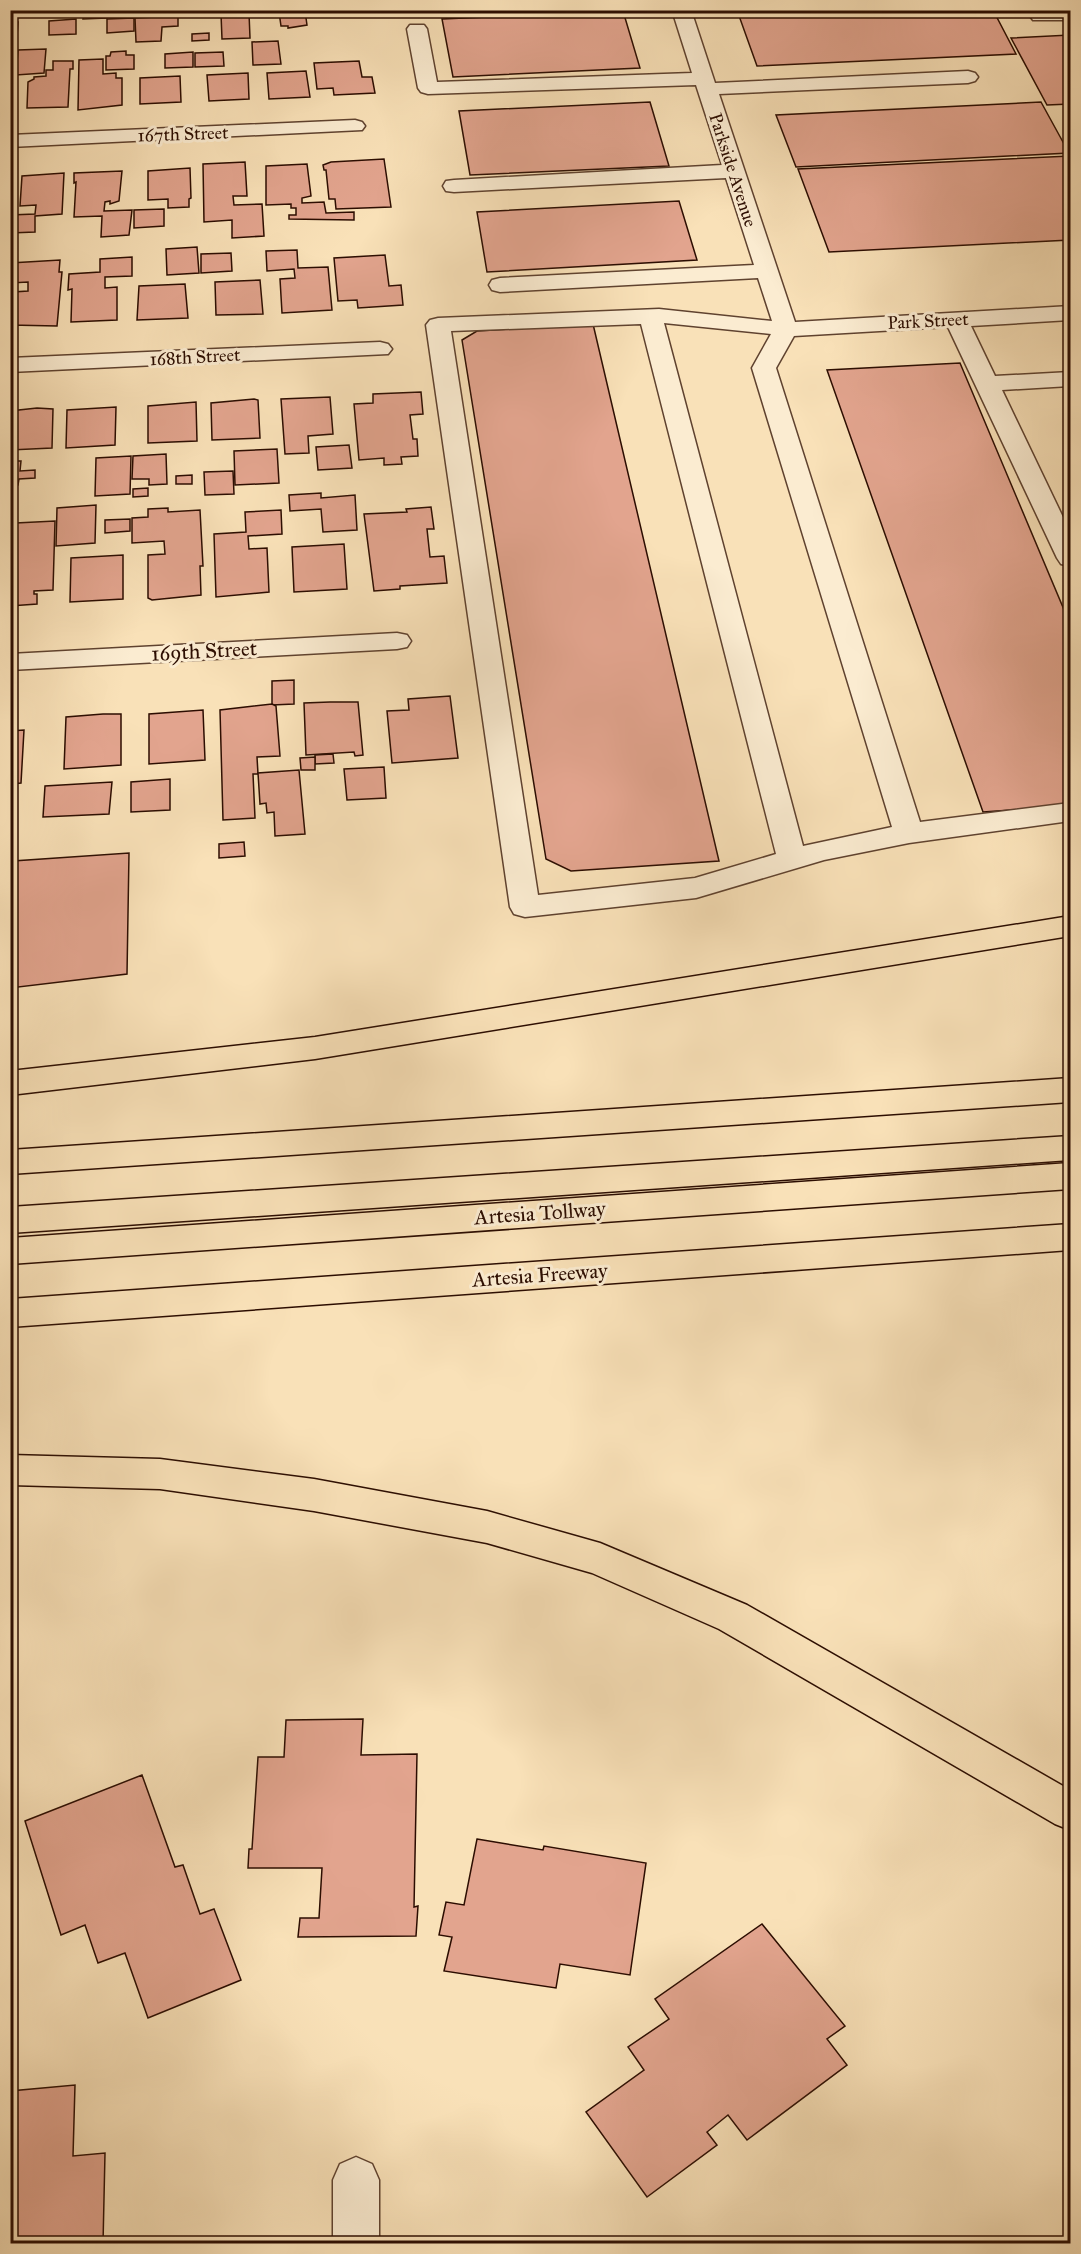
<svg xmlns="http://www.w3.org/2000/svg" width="1081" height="2254" font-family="'IM FELL Great Primer',serif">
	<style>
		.building { fill: #e2a48e; stroke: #2c0d01; stroke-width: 1.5 }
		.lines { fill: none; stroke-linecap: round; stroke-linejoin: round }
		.minor-casing { stroke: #5f422f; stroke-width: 3 }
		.highway-casing { stroke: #2c0d01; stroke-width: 3 }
		.minor { fill: #fbecd1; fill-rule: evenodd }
		.highway { fill: #f9e1b8; fill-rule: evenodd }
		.labels { text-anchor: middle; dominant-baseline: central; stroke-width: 6; stroke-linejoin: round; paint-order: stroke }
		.far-street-label { font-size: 18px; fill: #2c0d01; stroke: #fbecd1 }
		.street-label { font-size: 21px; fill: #2c0d01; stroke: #fbecd1 }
	</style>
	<rect width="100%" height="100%" fill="#f9e1b8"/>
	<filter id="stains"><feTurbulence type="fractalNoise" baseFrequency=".00333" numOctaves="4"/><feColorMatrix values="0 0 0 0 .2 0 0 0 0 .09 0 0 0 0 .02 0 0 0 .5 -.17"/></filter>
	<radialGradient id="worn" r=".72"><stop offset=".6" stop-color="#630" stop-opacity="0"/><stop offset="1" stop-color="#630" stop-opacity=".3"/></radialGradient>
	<g class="building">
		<path d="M26 10H65L64 13 25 14Z"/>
		<path d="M84 10H122V11L107 12V18L83 19Z"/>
		<rect x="151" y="10" width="35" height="5"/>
		<path d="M794 10H993L1016 54 757 66 738 13Z"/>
		<path d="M305 11 307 25 288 28V26H281L279 12Z"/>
		<path d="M623 11 640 68 453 77 442 19Z"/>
		<path d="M249 13 250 38 222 39 221 14Z"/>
		<path d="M178 16V26L162 27 161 41 136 42 135 18Z"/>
		<path d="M134 18V31L107 33V19Z"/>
		<path d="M76 19V34L49 35V21Z"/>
		<path d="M10 22H18L17 36H10Z"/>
		<path d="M209 33V40L192 41V34Z"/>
		<path d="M1070 35V104L1047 105 1011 38Z"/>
		<path d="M278 41 281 64 253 65 252 42Z"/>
		<path d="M46 49 44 73 16 75 18 50Z"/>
		<path d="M126 51V55H134V69L106 70V56H110L111 52Z"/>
		<path d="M193 52V67L165 68V54Z"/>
		<path d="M223 52 224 66 195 67V53Z"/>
		<path d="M103 59V74L116 73V78H122V105L78 110 79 60Z"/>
		<path d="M53 61H73V69H70L68 107 27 108 28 82 34 79V77L46 76V70H53Z"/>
		<path d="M359 61 362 77H372L375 93 334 95 333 88 317 89 314 63Z"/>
		<path d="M306 71 310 97 269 99 267 73Z"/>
		<path d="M248 73 249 99 209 101 207 75Z"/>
		<path d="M180 76 181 102 140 104V78Z"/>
		<path d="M650 102 669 166 470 175 459 111Z"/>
		<path d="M1041 102 1069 153 796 167 776 115Z"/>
		<path d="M1070 156V240L829 252 798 169Z"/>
		<path d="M384 159 391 207 336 209 335 199H329L326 170H324L323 165 331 162Z"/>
		<path d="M245 162 247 196H233L234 205 262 204 264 236 232 238V220L204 222 203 164Z"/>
		<path d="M307 164 311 196 302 198V203L324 202 326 213 354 212V220L289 219V215H296V208H291V204L266 205V166Z"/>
		<path d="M190 168 191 198 189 199V207L168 208V199L148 200V171Z"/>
		<path d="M122 171 119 201 110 204V201L105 202 104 211 132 210 129 235 101 237 102 216 74 217 76 182 74 183V173Z"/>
		<path d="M64 173 62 214 35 216V232L10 233V215L35 214 36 205 20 206 22 176Z"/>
		<path d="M679 201 697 260 487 272 477 212Z"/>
		<path d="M164 209V226L134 228V210Z"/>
		<path d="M197 247 199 273 167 275 166 249Z"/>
		<path d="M297 250 298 268 328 267 332 310 282 313 280 279 295 278 294 269 267 271 266 251Z"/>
		<path d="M231 253 232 271 201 273V254Z"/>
		<path d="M385 255 389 286 401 285 403 305 358 308 357 300 338 301 334 258Z"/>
		<path d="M132 257V276L105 277V288L117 287V320L71 322 72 289 68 290 69 274 100 272V259Z"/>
		<path d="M60 260 59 272H62L57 326 10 325 13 292 28 291V282L10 283V263Z"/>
		<path d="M260 280 263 314 216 315 215 282Z"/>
		<path d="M185 284 188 318 137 320 139 286Z"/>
		<path d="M593 324 719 861 571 871 546 859 462 340 477 331Z"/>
		<path d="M960 363 1070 624V806L983 812 827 370Z"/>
		<path d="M421 392 423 414 410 415 413 439H417L418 456 401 457 402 464 384 465V458L359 460 354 404 373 403V394Z"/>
		<path d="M330 397 333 434 308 436 309 453 285 454 281 399Z"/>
		<path d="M254 399 258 400 260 438 212 440 211 403Z"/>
		<path d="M196 402 197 441 148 443V406Z"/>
		<path d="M116 407 115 445 66 448 67 410Z"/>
		<path d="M37 408 53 409 52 448 10 450V411Z"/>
		<path d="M349 445 352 468 318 470 316 447Z"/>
		<path d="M277 449 279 483 235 485 234 451Z"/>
		<path d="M166 454 167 484 149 485V479H132L133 456Z"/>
		<path d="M131 456 130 494 95 496 96 458Z"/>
		<path d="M10 461H21L20 471 35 470V478L19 479 18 485H10Z"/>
		<path d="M233 471 234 494 205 495 204 472Z"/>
		<path d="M192 475V484H176V476Z"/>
		<path d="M148 488V496L133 497V489Z"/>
		<path d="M321 493V498L355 495 357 530 323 532 321 509 290 511 289 495Z"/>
		<path d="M96 505 95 543 56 546 57 508Z"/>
		<path d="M431 507 434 529H427L430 557 444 556 447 583 400 586V589L374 591 364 514 407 512 406 509Z"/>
		<path d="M168 508V512L200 510 203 566H200L201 595 152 600 148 598V555L165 554 164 541 132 543V518L148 517V509Z"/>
		<path d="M281 510 282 534 248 536 249 549 267 548 269 592 216 597 214 534 246 532 245 512Z"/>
		<path d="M130 519V531L105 533V520Z"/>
		<path d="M55 521 53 590 34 591V594H37V604L10 606V552L15 551 16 523Z"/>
		<path d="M344 544 347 589 294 592 292 547Z"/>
		<path d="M123 555V599L70 602 71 558Z"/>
		<path d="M294 680V704L272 705V681Z"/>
		<path d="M450 696 458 758 392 763 387 711 409 710 408 699Z"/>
		<path d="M330 702H358L363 755 355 756 354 752 306 755 304 703Z"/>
		<path d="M272 704 276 706 280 756 257 757 258 774H253L255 818 223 820 220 710Z"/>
		<path d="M203 710 205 760 149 764V714Z"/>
		<path d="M103 714H121V765L64 769 66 717Z"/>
		<path d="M24 730 21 783 10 784V731Z"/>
		<path d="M333 754 334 763 315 764V755Z"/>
		<path d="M315 757V770H301L300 758Z"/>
		<path d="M384 767 386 798 347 800 344 769Z"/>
		<path d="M299 770 305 834 275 836 274 812 267 813 266 803 260 804 258 773Z"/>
		<path d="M170 779V810L131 812V782Z"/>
		<path d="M112 782 109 814 43 817 45 786Z"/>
		<path d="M244 842 245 856 219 858V844Z"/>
		<path d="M129 853 127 974 10 988 13 861Z"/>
		<path d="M363 1719 361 1755 417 1754 414 1907 418 1906 416 1936 298 1937 300 1918H319L322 1868H248L249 1849H252L258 1757H284L286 1720Z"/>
		<path d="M142 1775 175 1867 183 1865 200 1914 214 1909 241 1980 148 2018 125 1953 98 1963 85 1925 61 1935 25 1821Z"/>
		<path d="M477 1839 543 1850 544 1846 646 1863 630 1975 560 1964 556 1988 444 1971 452 1937 439 1935 446 1902 464 1905Z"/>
		<path d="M762 1924 845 2026 827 2039 847 2065 747 2140 728 2115 707 2132 717 2145 647 2197 586 2112 644 2070 628 2047 669 2019 655 1999Z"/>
		<path d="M75 2085 73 2156 105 2153 103 2244H10V2091Z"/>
	</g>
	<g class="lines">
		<g class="minor-casing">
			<g id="minor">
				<path d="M672 10H691L715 83 968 71 975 73 978 77 975 81 968 83 719 94 795 322 1070 306V320L971 326 995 376 1070 372V386L1002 390 1070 532V566L1061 564 1057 558 948 327 794 336 776 368 920 822 1070 803V821L909 843 824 860 696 898 525 917 514 914 510 907 426 325 430 320 438 318 659 309 772 321 758 278 500 292 492 290 489 285 492 280 500 278 754 265 726 178 454 192 446 191 443 186 446 181 454 180 722 165 696 85 428 94 421 92 418 88 407 29 410 25H424L427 29 437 82 692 73ZM664 323 771 334 752 368 892 827 803 846ZM641 324 776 854 695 878 538 895 451 331Z"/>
				<path d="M1039 10H1070V20H1033L1030 16 1033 12Z"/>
				<path d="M355 120 362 122 365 126 362 130 10 147V135Z"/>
				<path d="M380 342 388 344 392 349 388 354 10 372V358Z"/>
				<path d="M397 633 407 635 411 641 407 647 397 649 10 670V654Z"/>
				<path d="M356 2157 372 2164 379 2180V2244H333V2180L340 2164Z"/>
			</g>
		</g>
		<g class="highway-casing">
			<g id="highway">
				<path d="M1070 916V936L315 1059 10 1095V1071L315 1037Z"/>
				<path d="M1070 1078V1102L10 1174V1150Z"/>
				<path d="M1070 1136V1160L10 1233V1207Z"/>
				<path d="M1070 1163V1189L10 1264V1238Z"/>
				<path d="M1070 1224V1250L10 1327V1299Z"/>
				<path d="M10 1455 160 1459 314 1479 487 1511 600 1543 747 1605 1070 1790V1830L1055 1824 719 1629 592 1573 487 1543 314 1511 160 1489 10 1485Z"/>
			</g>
		</g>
		<use href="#minor" class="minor"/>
		<use href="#highway" class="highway"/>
	</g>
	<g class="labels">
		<g class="far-street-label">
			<text transform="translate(183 134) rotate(-2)">167th Street</text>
			<text transform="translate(733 170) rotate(72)">Parkside Avenue</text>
			<text transform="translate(928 321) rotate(-3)">Park Street</text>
			<text transform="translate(195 357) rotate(-3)">168th Street</text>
		</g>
		<g class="street-label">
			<text transform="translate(204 651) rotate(-3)">169th Street</text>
			<text transform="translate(540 1213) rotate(-4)">Artesia Tollway</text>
			<text transform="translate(540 1275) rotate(-4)">Artesia Freeway</text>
		</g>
	</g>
	<rect width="1081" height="2254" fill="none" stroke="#f9e1b8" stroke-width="36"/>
	<rect x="12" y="12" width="1057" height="2230" fill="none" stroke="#2c0d01" stroke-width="3"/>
	<rect x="18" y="18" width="1045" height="2218" fill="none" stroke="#2c0d01" stroke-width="1.5"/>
	<rect width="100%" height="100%" filter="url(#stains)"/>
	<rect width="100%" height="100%" fill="url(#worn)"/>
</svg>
